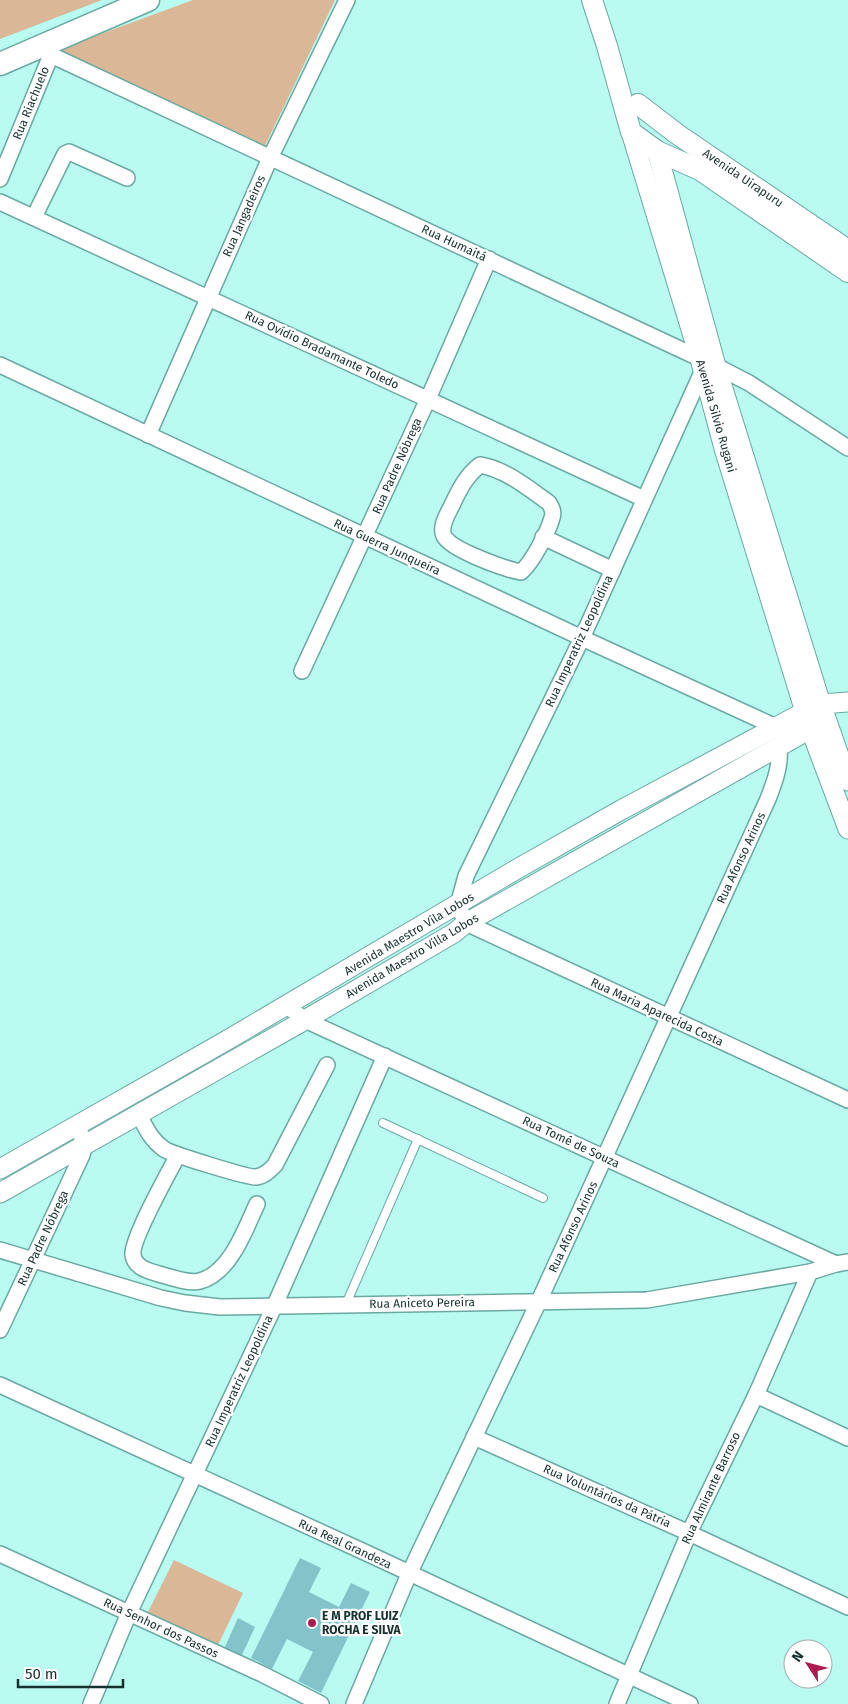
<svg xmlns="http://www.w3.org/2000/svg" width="848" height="1704" font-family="'Fira Sans',sans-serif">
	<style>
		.green { fill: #dab897 }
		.building { fill: #83c4cb }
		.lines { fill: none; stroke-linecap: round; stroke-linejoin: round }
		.service-casing { stroke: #6aa9a1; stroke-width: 10 }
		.minor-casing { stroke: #6aa9a1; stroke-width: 18 }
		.tertiary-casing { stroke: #6aa9a1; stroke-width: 21 }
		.secondary-casing { stroke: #6aa9a1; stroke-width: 22 }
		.primary-casing { stroke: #6aa9a1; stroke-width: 25 }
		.service { stroke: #fff; stroke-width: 8 }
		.minor { stroke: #fff; stroke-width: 15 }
		.tertiary { stroke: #fff; stroke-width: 19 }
		.secondary { stroke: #fff; stroke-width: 20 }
		.primary { stroke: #fff; stroke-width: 22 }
		.poi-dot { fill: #ac1b52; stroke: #fff; stroke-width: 2 }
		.labels { text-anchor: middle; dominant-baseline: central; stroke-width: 4.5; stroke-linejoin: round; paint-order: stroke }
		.street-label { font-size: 12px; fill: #17312e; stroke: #fff }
		.poi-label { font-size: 12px; font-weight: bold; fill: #17312e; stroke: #fff; text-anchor: start }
	</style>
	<rect width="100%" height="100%" fill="#b9faf1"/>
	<g class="green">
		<path d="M0 0H102L0 39Z"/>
		<path d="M193 0H335L265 146 57 50Z"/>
		<path d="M174 1560 243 1593 218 1645 148 1612Z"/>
	</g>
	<g class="building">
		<path d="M300 1558 321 1568 309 1592 339 1607 351 1583 370 1592 321 1693 298 1681 313 1652 287 1639 272 1669 251 1658Z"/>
		<path d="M238 1618 255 1627 241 1657 224 1649Z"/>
	</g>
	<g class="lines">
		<g class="service-casing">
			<g id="service">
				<path d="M383 1123 543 1198"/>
				<path d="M346 1304 418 1139"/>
			</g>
		</g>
		<g class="minor-casing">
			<g id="minor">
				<path d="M51 55 716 366 749 383 848 448"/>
				<path d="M0 179 51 55"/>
				<path d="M0 202 644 499"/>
				<path d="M34 217 65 154 69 152 127 178"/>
				<path d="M0 365 582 638 776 727"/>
				<path d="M709 368 703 370 582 638 466 876 458 905 466 923 848 1100"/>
				<path d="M148 435 270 158 347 0"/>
				<path d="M480 465C505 469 528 488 549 503 552 508 554 512 552 518 548 532 532 563 521 572 505 569 451 550 444 536 439 526 449 512 453 503 460 488 467 475 480 465Z"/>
				<path d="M543 537 613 570"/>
				<path d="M302 671 428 399 489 259"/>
				<path d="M287 1006 305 1020 836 1264"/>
				<path d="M139 1115C146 1128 151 1140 164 1149 171 1154 249 1178 256 1177 264 1176 269 1171 275 1165L327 1065"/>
				<path d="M178 1155C169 1172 131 1240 133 1255 135 1268 149 1271 159 1274 170 1277 189 1284 200 1281 230 1273 245 1230 257 1204"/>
				<path d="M0 1250 161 1298 185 1303 220 1307 647 1300 810 1272 836 1264 848 1262"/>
				<path d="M0 1330 82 1155 84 1146 78 1124"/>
				<path d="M0 1385 373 1556 690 1704"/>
				<path d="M756 1395 848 1438"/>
				<path d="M474 1437 689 1533 848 1607"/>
				<path d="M0 1554 262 1674 321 1704"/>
				<path d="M91 1704 129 1613 274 1307 385 1056"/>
				<path d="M354 1704 409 1574 539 1301 768 799C775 781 781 765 779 746"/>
				<path d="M617 1704 689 1533 756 1395 810 1272"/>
			</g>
		</g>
		<g class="tertiary-casing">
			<g id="tertiary">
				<path d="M631 132 700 359 725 452 810 728 848 829"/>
				<path d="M657 151 716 366 821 704 848 781"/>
				<path d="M0 1169 224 1042 517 869 621 810 806 711 821 704 848 702"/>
				<path d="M0 1193 305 1020 454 933 466 923 826 720"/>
			</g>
		</g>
		<g class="secondary-casing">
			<g id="secondary">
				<path d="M592 0 607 46 631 132 657 151 700 170 848 272"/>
				<path d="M638 104 677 134 848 250"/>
			</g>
		</g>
		<g class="primary-casing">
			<path id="primary" d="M0 64 148 0"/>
		</g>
		<use href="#service" class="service"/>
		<use href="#minor" class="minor"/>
		<use href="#tertiary" class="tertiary"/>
		<use href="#secondary" class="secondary"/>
		<use href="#primary" class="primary"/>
	</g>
	<circle class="poi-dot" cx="312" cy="1623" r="5"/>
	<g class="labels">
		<g class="street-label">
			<text transform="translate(31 103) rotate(-68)">Rua Riachuelo</text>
			<text transform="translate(743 178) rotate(34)">Avenida Uirapuru</text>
			<text transform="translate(244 216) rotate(-66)">Rua Jangadeiros</text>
			<text transform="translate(454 243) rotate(25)">Rua Humaitá</text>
			<text transform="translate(322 350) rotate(25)">Rua Ovídio Bradamante Toledo</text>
			<text transform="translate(716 416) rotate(74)">Avenida Silvio Rugani</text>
			<text transform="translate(397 466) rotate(-66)">Rua Padre Nóbrega</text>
			<text transform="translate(387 547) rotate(25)">Rua Guerra Junqueira</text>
			<text transform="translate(579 641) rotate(-65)">Rua Imperatriz Leopoldina</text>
			<text transform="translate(741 858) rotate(-65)">Rua Afonso Arinos</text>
			<text transform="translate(409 934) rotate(-31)">Avenida Maestro Vila Lobos</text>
			<text transform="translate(412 956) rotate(-31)">Avenida Maestro Villa Lobos</text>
			<text transform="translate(657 1012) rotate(25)">Rua Maria Aparecida Costa</text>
			<text transform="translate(571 1142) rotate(25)">Rua Tomé de Souza</text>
			<text transform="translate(573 1227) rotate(-65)">Rua Afonso Arinos</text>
			<text transform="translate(43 1238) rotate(-65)">Rua Padre Nóbrega</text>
			<text transform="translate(422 1303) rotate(-1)">Rua Aniceto Pereira</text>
			<text transform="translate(239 1381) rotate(-65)">Rua Imperatriz Leopoldina</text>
			<text transform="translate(711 1488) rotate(-65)">Rua Almirante Barroso</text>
			<text transform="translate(607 1496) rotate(24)">Rua Voluntários da Pátria</text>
			<text transform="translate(345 1544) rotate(25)">Rua Real Grandeza</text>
			<text transform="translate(161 1628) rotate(25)">Rua Senhor dos Passos</text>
		</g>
		<g class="poi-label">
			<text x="322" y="1616">E M PROF LUIZ<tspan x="322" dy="14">ROCHA E SILVA</tspan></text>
		</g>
	</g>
	<g transform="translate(808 1664) rotate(306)"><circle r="24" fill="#ffffff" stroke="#a2adab"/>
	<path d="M0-4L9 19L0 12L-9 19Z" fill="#ac1b52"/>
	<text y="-8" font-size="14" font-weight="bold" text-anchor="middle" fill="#17312e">N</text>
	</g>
	<path d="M18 1679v8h105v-8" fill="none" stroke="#17312e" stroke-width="2.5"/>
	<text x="25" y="1679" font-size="15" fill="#17312e" stroke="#ffffff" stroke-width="4" paint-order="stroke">50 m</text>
</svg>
